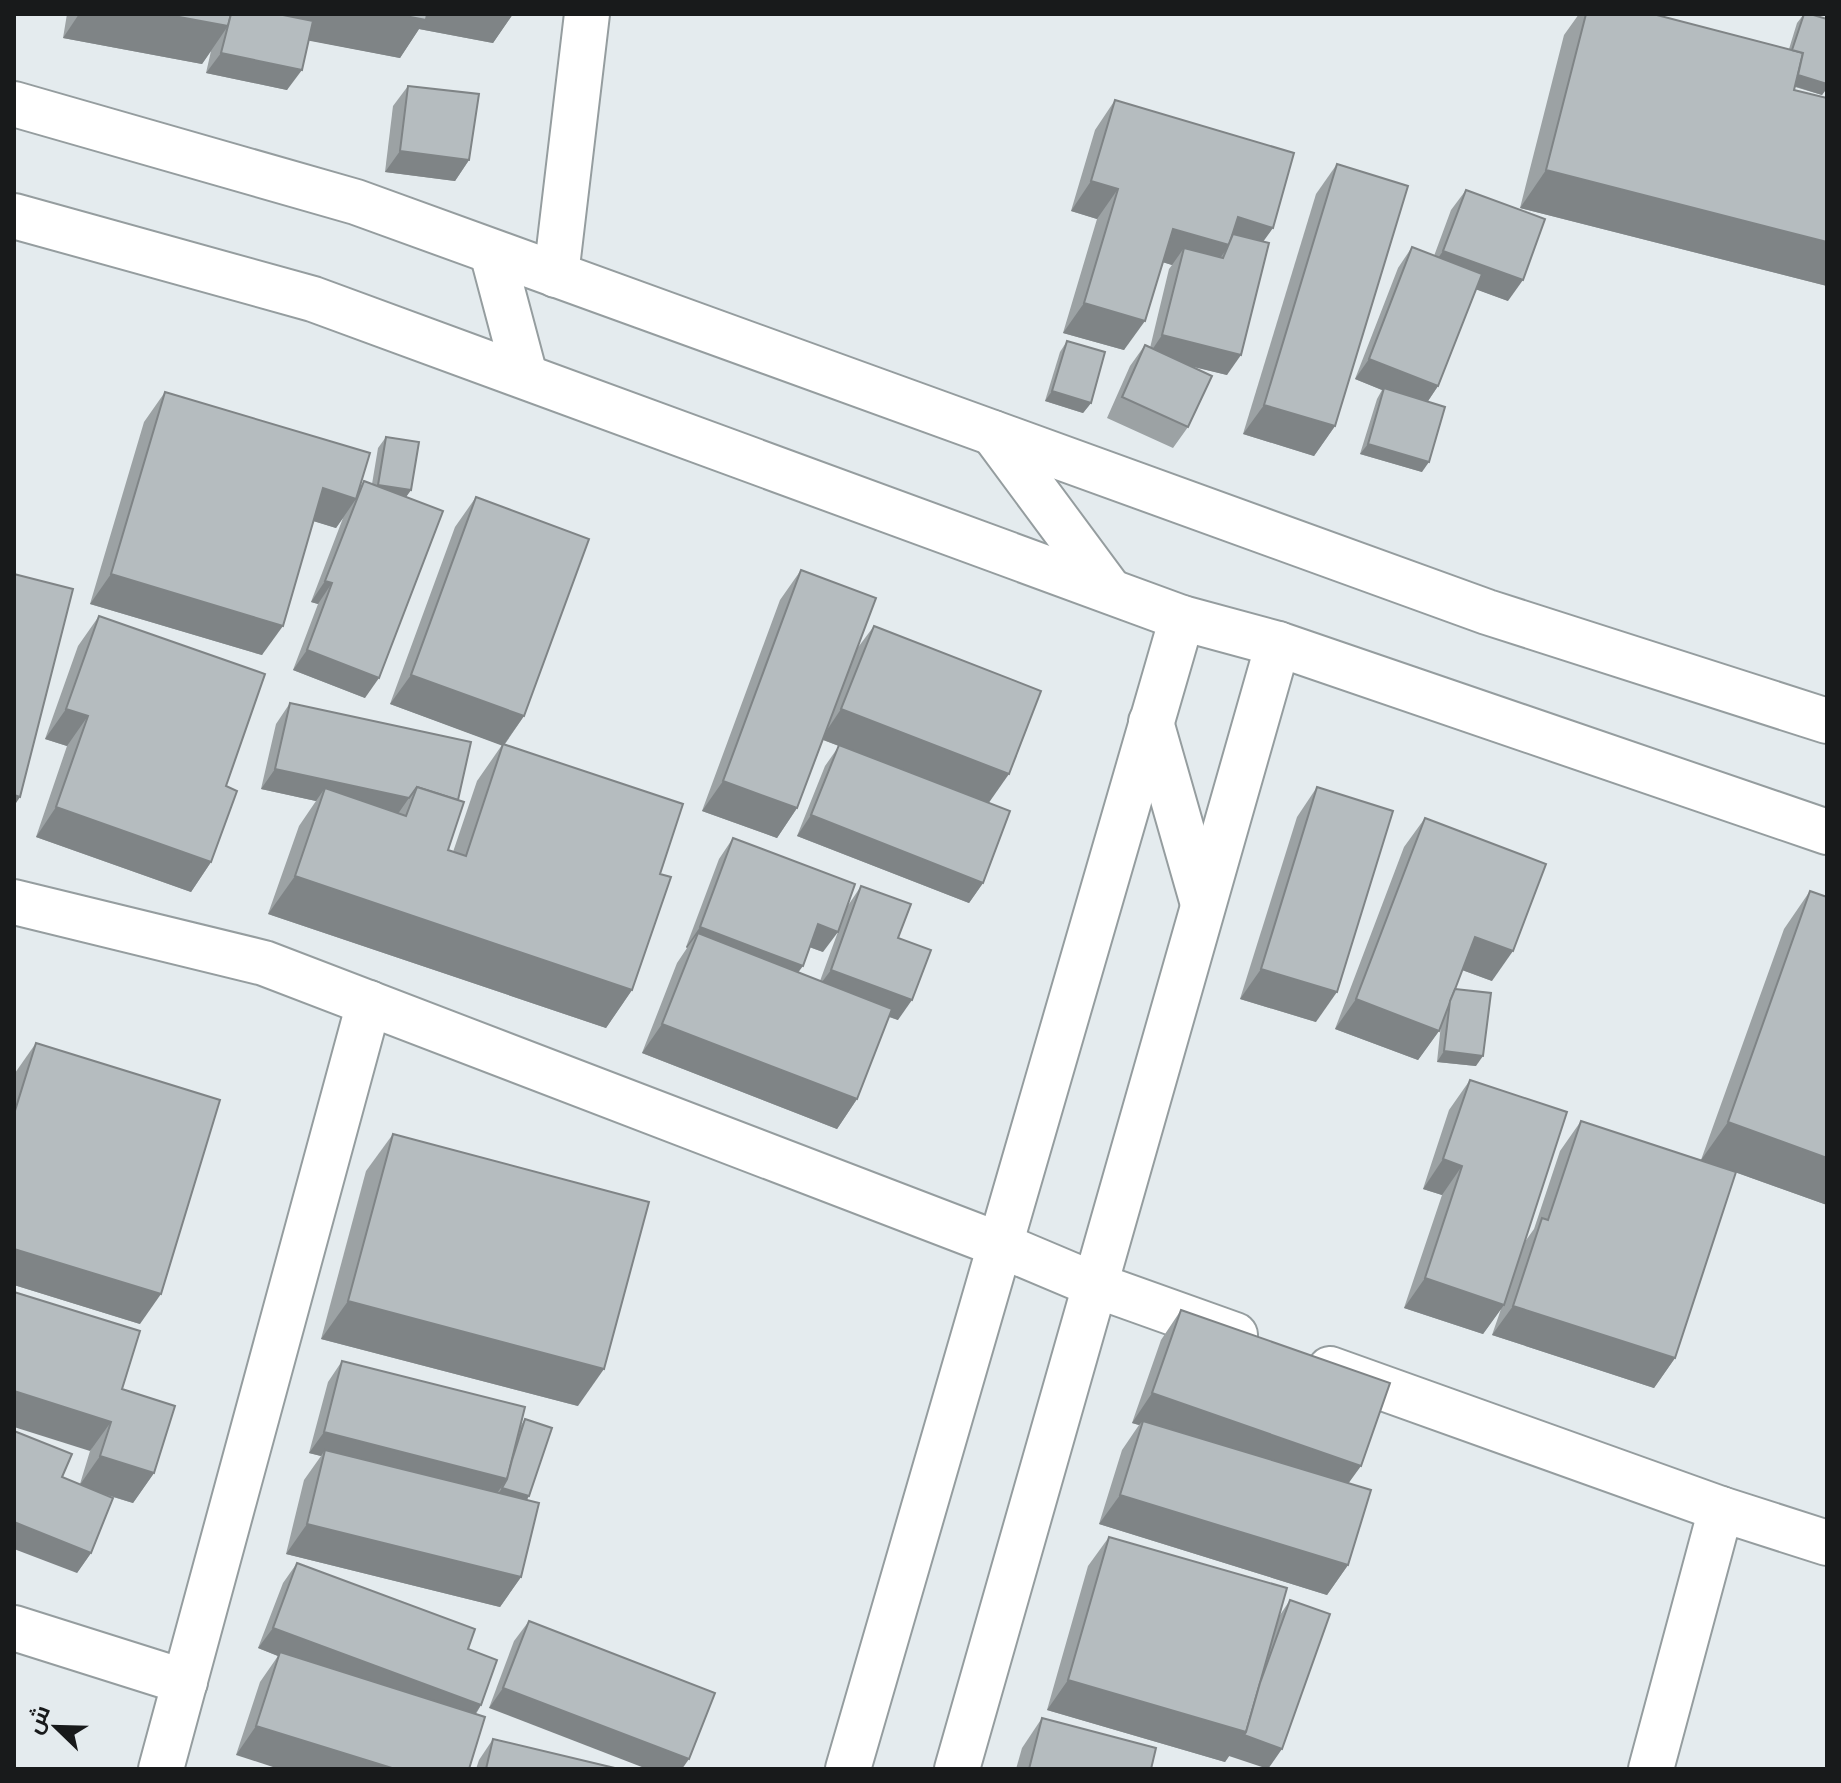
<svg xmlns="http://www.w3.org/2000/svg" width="1841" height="1783" font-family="Figtree,Cairo,sans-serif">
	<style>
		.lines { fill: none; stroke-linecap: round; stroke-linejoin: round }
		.minor-casing { stroke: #959d9f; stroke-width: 48 }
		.minor { stroke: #fff; stroke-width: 44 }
		.wall { fill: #9ca2a4 }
		.shaded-wall { fill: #7f8486 }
		.building { fill: #b5bcbf; stroke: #7f8486; stroke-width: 2 }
	</style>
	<rect width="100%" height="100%" fill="#e4ebee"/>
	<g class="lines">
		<g class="minor-casing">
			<g id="minor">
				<path d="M14 104 356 202 1487 612 1827 721"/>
				<path d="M14 216 313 299 1182 618 1278 644 1827 832"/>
				<path d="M492 252 525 376"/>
				<path d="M556 275 587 14"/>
				<path d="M993 433 1110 591"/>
				<path d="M1151 722 1203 904"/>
				<path d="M14 902 264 963 1000 1245 1095 1285 1235 1335"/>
				<path d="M1330 1369 1721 1509"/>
				<path d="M14 1628 185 1682"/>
				<path d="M161 1769 369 1003"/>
				<path d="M848 1769 1182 618"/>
				<path d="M957 1769 1278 644"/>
				<path d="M1651 1769 1721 1509 1827 1543"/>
			</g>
		</g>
		<use href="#minor" class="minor"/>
	</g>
	<g class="wall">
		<path d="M67 14H513L493 43 419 29 400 58 308 40 287 90 206 73 211 51 202 64 63 38Z"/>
		<path d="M1579 14H1653L1789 49 1797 23 1804 14H1810L1827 19V88L1822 95 1795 87 1794 90 1827 98V286L1520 208 1564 35Z"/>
		<path d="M408 86 469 160 455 181 385 172 393 106Z"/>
		<path d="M1115 100 1263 242 1227 375 1191 366 1188 427 1173 448 1107 418 1130 366 1145 345 1150 348 1169 269 1172 265 1163 262 1124 350 1063 333 1097 219 1071 211 1095 130Z"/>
		<path d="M1337 164 1335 426 1314 456 1243 434 1316 194Z"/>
		<path d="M1466 190 1508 301 1476 289 1438 386 1428 401 1422 472 1360 454 1377 399 1382 390 1355 379 1398 268 1412 247 1434 256 1451 210Z"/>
		<path d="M1067 341 1091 403 1083 413 1045 401 1060 352Z"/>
		<path d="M165 392 361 485 364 481 372 484 378 448 386 437 411 490 406 497 365 698 293 670 318 604 311 602 343 518 336 528 314 521 262 655 90 604 144 422Z"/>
		<path d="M476 497 524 716 505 744 660 874 632 990 606 1028 268 914 299 826 316 801 261 789 276 724 290 703 458 800 448 850 453 852 477 781 502 745 390 704 455 527Z"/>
		<path d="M801 570 856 650 874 626 989 803 983 883 969 903 797 836 825 766 839 746 823 740 797 808 777 838 702 811 780 600Z"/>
		<path d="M99 616 226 786 211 862 191 892 36 837 67 746 45 739 78 646Z"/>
		<path d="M1317 787 1316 1022 1240 999 1297 817Z"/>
		<path d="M1425 818 1492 981 1462 970 1455 989 1476 1066 1437 1062 1441 1024 1439 1031 1418 1060 1335 1029 1404 847Z"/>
		<path d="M733 838 823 952 809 947 798 972 820 981 847 907 861 886 898 938V1020L889 1017 857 1099 837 1129 642 1053 677 963 687 948 686 947 719 859Z"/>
		<path d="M1810 891 1827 1205 1735 1172 1675 1358 1654 1388 1492 1335 1501 1309 1483 1334 1404 1308 1442 1195 1423 1189 1449 1110 1470 1080 1524 1243 1534 1229 1560 1151 1581 1121 1701 1160 1784 929Z"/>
		<path d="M36 1043 140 1324 14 1285V1077L15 1073Z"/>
		<path d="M393 1134 578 1406 321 1339 366 1171Z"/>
		<path d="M1181 1310 1349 1484 1348 1565 1327 1595 1099 1524 1122 1450 1139 1425 1132 1423 1161 1340Z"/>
		<path d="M342 1361 520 1427 525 1419 529 1496 527 1500 521 1577 500 1607 286 1554 304 1480 321 1456 309 1453 328 1382Z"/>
		<path d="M122 1389 154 1473 133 1503 100 1493 91 1553 77 1573 80 1484 90 1451Z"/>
		<path d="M1109 1537 1280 1615 1290 1600 1330 1614 1225 1762 1047 1710 1088 1566Z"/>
		<path d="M297 1563 468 1649 481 1705 476 1714 236 1755 260 1682 278 1656 258 1648 283 1583Z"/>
		<path d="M529 1621 715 1693 489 1708 514 1641Z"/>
		<path d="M1042 1718 1151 1769H1016L1022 1748Z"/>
		<path d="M493 1739 619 1769H476L479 1760Z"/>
	</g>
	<g class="shaded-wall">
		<path d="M79 14H163L228 26 202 64 63 38Z"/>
		<path d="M229 14H513L493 43 419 29 400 58 227 25Z"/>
		<path d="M221 53 302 70 287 90 206 73Z"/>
		<path d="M1785 71 1827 84V88L1822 95 1778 81Z"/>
		<path d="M400 151 469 160 455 181 385 172Z"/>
		<path d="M1546 170 1827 242V286L1520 208Z"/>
		<path d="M1091 181 1118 189 1097 219 1071 211Z"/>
		<path d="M1238 217 1273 228 1252 257 1226 250 1208 275 1184 248 1172 265 1152 259 1173 229Z"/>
		<path d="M1443 251 1523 280 1508 301 1428 272Z"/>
		<path d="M1084 303 1145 321 1124 350 1063 333Z"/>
		<path d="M1162 335 1241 355 1227 375 1148 356Z"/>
		<path d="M1369 359 1438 386 1424 407 1355 379Z"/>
		<path d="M1052 391 1091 403 1083 413 1045 401Z"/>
		<path d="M1264 405 1335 426 1314 456 1243 434Z"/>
		<path d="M1368 444 1429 462 1422 472 1360 454Z"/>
		<path d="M378 485 411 490 403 501 370 495Z"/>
		<path d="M323 488 356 499 336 528 303 518Z"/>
		<path d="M111 574 283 626 262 655 90 604Z"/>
		<path d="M325 581 332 583 318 604 311 602Z"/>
		<path d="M307 650 379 678 365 698 293 670Z"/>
		<path d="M411 675 524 716 503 746 390 704Z"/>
		<path d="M66 709 88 716 67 746 45 739Z"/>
		<path d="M841 709 1009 774 988 804 821 739Z"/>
		<path d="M275 769 409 798 395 818 325 788 316 801 261 789Z"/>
		<path d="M723 781 797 808 777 838 702 811Z"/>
		<path d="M14 795 20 797 14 806Z"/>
		<path d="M56 807 211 862 191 892 36 837Z"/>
		<path d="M811 815 983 883 969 903 797 836Z"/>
		<path d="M295 876 632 990 606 1028 268 914Z"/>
		<path d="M818 924 838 932 823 952 804 945Z"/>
		<path d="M700 927 803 966 788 986 698 933 687 948 686 947Z"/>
		<path d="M1475 937 1513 951 1492 981 1454 967Z"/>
		<path d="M1261 969 1337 992 1316 1022 1240 999Z"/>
		<path d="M831 970 912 1000 898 1020 816 990Z"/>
		<path d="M1356 999 1439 1031 1418 1060 1335 1029Z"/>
		<path d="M662 1024 857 1099 837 1129 642 1053Z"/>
		<path d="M1444 1051 1483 1056 1476 1066 1437 1062Z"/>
		<path d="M1728 1122 1827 1158V1205L1701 1160Z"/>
		<path d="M1443 1159 1462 1166 1442 1195 1423 1189Z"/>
		<path d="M14 1249 161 1294 140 1324 14 1285Z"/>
		<path d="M1425 1278 1504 1305 1483 1334 1404 1308Z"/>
		<path d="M348 1301 604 1369 578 1406 321 1339Z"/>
		<path d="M1513 1306 1675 1358 1654 1388 1492 1335Z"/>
		<path d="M14 1391 111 1422 90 1451 14 1427Z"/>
		<path d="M1152 1393 1361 1466 1340 1495 1143 1421 1139 1425 1132 1423Z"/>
		<path d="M324 1432 507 1479 493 1499 325 1450 321 1456 309 1453Z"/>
		<path d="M100 1456 154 1473 133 1503 79 1486Z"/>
		<path d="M502 1488 529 1496 522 1507 495 1498Z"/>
		<path d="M1120 1495 1348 1565 1327 1595 1099 1524Z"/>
		<path d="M14 1522 91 1553 77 1573 14 1549Z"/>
		<path d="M307 1524 521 1577 500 1607 286 1554Z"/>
		<path d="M273 1628 481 1705 467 1726 280 1652 278 1656 258 1648Z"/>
		<path d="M1068 1680 1246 1732 1282 1749 1268 1769 1229 1756 1225 1762 1047 1710Z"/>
		<path d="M503 1688 689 1759 682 1769H647L489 1708Z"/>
		<path d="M256 1726 395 1769H279L236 1755Z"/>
	</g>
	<g class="building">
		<path d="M163 14H231L228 26Z"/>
		<path d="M231 14H278L313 21 302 70 221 53Z"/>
		<path d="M395 14H427L426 20Z"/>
		<path d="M1586 14H1653L1803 53 1794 90 1827 98V242L1546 170Z"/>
		<path d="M1804 14H1810L1827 19V84L1798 75 1803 53 1792 50Z"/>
		<path d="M408 86 479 94 469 160 400 151Z"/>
		<path d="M1115 100 1294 153 1273 228 1238 217 1229 245 1173 229 1145 321 1084 303 1118 189 1091 181Z"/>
		<path d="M1337 164 1408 186 1335 426 1264 405Z"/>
		<path d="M1466 190 1545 219 1523 280 1443 251Z"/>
		<path d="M1233 234 1269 243 1241 355 1162 335 1184 248 1223 258Z"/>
		<path d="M1412 247 1482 274 1438 386 1369 359Z"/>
		<path d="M1067 341 1105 352 1091 403 1052 391Z"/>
		<path d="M1145 345 1212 376 1188 427 1122 397Z"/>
		<path d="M1384 388 1445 407 1429 462 1368 444Z"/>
		<path d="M165 392 370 453 356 499 323 488 283 626 111 574Z"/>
		<path d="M386 437 419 442 411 490 378 485Z"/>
		<path d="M364 481 443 511 379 678 307 650 332 583 325 581Z"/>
		<path d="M476 497 589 539 524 716 411 675Z"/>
		<path d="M801 570 876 598 797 808 723 781Z"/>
		<path d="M14 574 73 589 20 797 14 795Z"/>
		<path d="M99 616 265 674 226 786 237 791 211 862 56 807 88 716 66 709Z"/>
		<path d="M874 626 1041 691 1009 774 841 709Z"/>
		<path d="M290 703 471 742 458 800 417 787 409 798 275 769Z"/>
		<path d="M503 744 683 804 660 874 671 877 632 990 295 876 325 788 406 816 417 787 464 802 448 850 466 856Z"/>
		<path d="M839 745 1010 811 983 883 811 815Z"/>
		<path d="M1317 787 1393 811 1337 992 1261 969Z"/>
		<path d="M1425 818 1546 864 1513 951 1475 937 1439 1031 1356 999Z"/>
		<path d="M733 838 855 884 838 932 818 924 803 966 700 927Z"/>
		<path d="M861 886 911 904 898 938 931 950 912 1000 831 970Z"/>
		<path d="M1810 891 1827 897V1158L1728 1122Z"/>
		<path d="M698 933 892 1009 857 1099 662 1024Z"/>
		<path d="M1455 989 1491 993 1483 1056 1444 1051 1450 1001Z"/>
		<path d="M36 1043 220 1100 161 1294 14 1249V1114Z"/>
		<path d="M1470 1080 1567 1112 1504 1305 1425 1278 1462 1166 1443 1159Z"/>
		<path d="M1581 1121 1736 1172 1675 1358 1513 1306 1542 1218 1548 1220Z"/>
		<path d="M393 1134 649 1202 604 1369 348 1301Z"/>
		<path d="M14 1292 140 1331 122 1389 175 1406 154 1473 100 1456 111 1422 14 1391Z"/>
		<path d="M1181 1310 1390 1383 1361 1466 1152 1393Z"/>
		<path d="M342 1361 525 1407 507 1479 324 1432Z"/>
		<path d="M525 1419 552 1428 529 1496 502 1488 507 1479 512 1460Z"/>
		<path d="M1143 1421 1371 1490 1348 1565 1120 1495Z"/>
		<path d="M14 1431 72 1454 62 1477 113 1498 91 1553 14 1522Z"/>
		<path d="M325 1450 539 1503 521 1577 307 1524Z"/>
		<path d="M1109 1537 1287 1588 1246 1732 1068 1680Z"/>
		<path d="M297 1563 475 1629 468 1649 497 1660 481 1705 273 1628Z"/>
		<path d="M1290 1600 1330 1614 1282 1749 1244 1735 1246 1732 1260 1683Z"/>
		<path d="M529 1621 715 1693 689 1759 503 1688Z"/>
		<path d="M280 1652 485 1717 469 1769H395L256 1726Z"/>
		<path d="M1042 1718 1156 1748 1151 1769H1029Z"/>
		<path d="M493 1739 619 1769H486Z"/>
	</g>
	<rect width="1841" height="1783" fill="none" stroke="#181a1b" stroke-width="32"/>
	<g transform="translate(56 1727) rotate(293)" stroke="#e4ebee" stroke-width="6" paint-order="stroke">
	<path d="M0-6L14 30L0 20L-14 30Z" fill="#181a1b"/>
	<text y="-12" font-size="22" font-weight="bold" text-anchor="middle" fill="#181a1b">ش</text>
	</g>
</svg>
